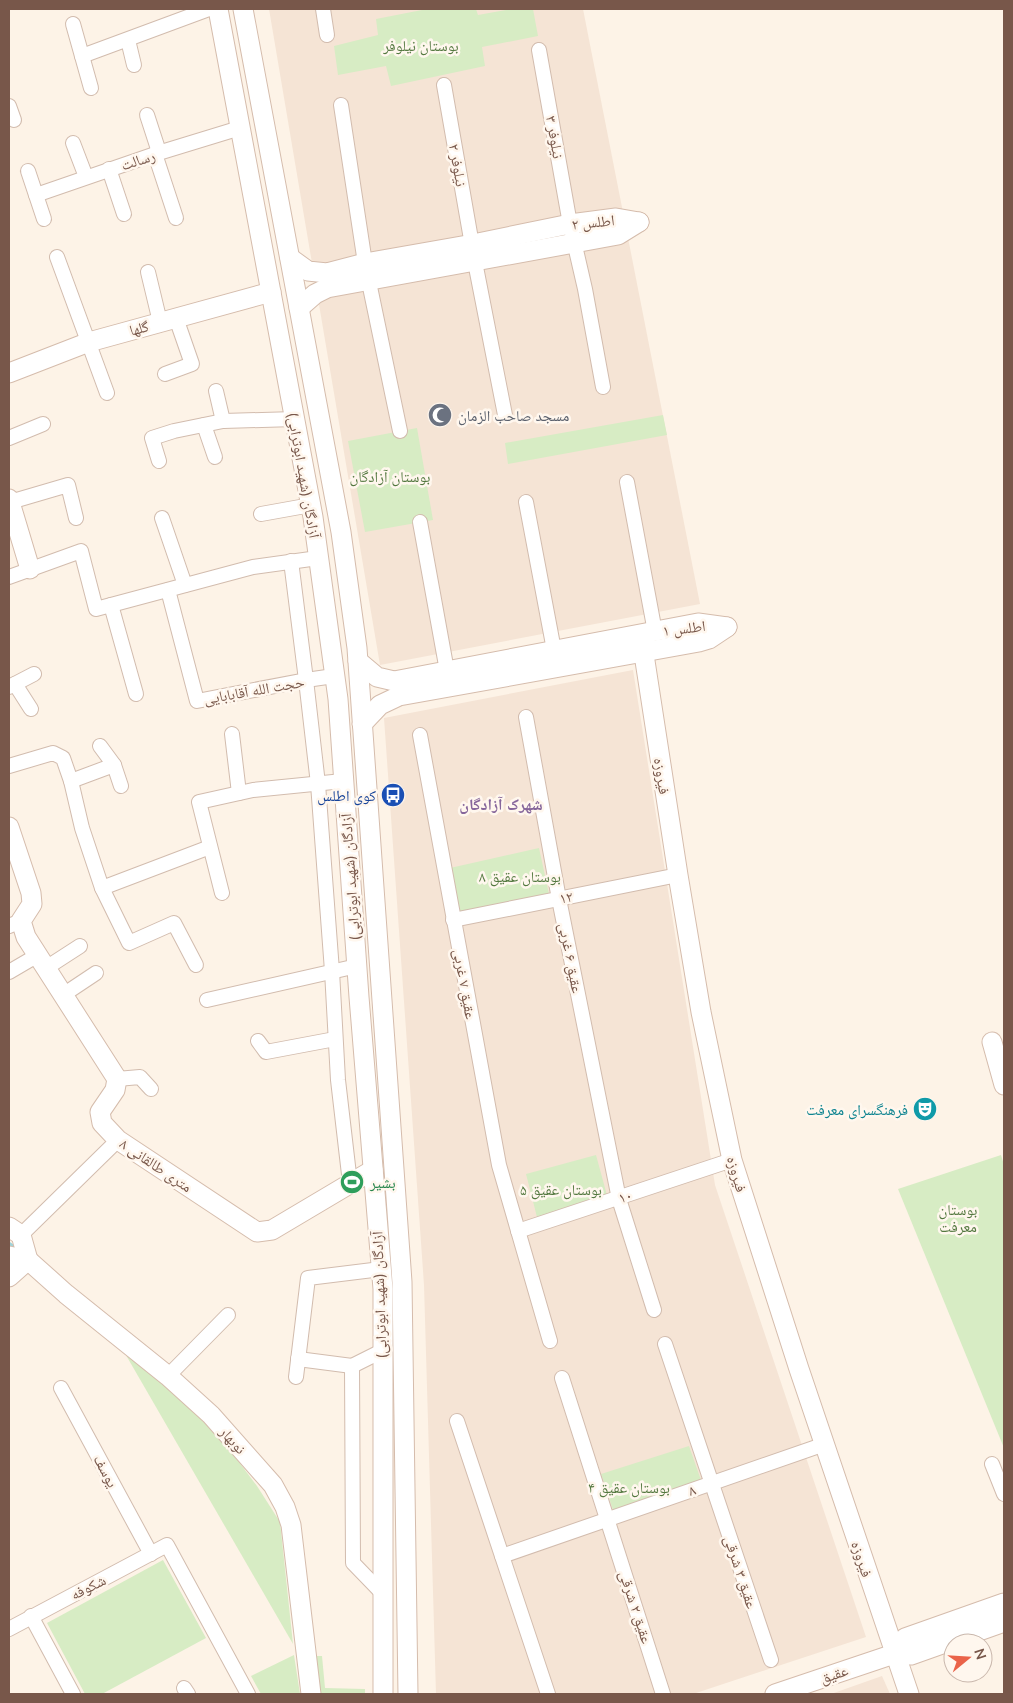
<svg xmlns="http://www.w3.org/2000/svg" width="1013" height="1703" font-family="Mulish,'Noto Naskh Arabic',sans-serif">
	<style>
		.residential { fill: #f5e4d5 }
		.green { fill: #d7ecc4 }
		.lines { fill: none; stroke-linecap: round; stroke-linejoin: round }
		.stream { stroke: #a0d4da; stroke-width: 4.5 }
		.street-casing { stroke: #d2bcae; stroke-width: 16 }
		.secondary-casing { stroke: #d5bcac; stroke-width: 21 }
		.street { stroke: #fff; stroke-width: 14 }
		.secondary { stroke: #fff; stroke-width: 19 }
		.labels { text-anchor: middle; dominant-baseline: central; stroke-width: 5; stroke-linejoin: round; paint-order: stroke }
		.park-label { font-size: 15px; fill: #53783f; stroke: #fff7ee }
		.street-label { font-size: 15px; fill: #78574a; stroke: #fff7ee }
		.worship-label { font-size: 15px; fill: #5b616d; stroke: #fff7ee; text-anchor: start }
		.transit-label { font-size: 15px; fill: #164399; stroke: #fff7ee; text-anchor: end }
		.culture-label { font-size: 15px; fill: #0d838f; stroke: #fff7ee; text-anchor: end }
		.leisure-label { font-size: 15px; fill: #27864d; stroke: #fff7ee; text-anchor: start }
		.neighbourhood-label { font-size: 16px; font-weight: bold; fill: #86669b; stroke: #fff7ee }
	</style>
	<rect width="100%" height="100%" fill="#fdf3e7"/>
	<g class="residential">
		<path d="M269 9H583L700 604 380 665Z"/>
		<path d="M633 670 715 1185 866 1637 693 1694H436L424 1285 384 718Z"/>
		<path d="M882 1676 890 1694H831Z"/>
	</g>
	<g class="green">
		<path d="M427 9H476L478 15 512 9H533L538 36 482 47 485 66 391 86 386 66 338 75 334 46 378 35 376 19Z"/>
		<path d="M663 415 667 435 508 464 505 443Z"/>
		<path d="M417 428 433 520 365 532 348 441Z"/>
		<path d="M539 848 549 894 460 912 450 868Z"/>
		<path d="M596 1155 608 1199 538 1221 526 1174Z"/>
		<path d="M1001 1155 1004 1165V1448L898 1189Z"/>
		<path d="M123 1350 181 1397 233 1454 257 1486 280 1522 293 1644Z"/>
		<path d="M689 1446 702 1483 614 1513 601 1474Z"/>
		<path d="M163 1560 206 1638 102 1694H85L47 1623Z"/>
		<path d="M294 1655 300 1694H261L251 1676Z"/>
		<path d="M315 1656H322L325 1688 365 1689V1694H318Z"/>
	</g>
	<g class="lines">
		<path class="stream" d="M9 1244 18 1250"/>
		<g class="street-casing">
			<g id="street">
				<path d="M323 9 327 35"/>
				<path d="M73 24 91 88"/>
				<path d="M128 40 134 65"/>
				<path d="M539 50 570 224 585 289 603 387"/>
				<path d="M82 56 209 9"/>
				<path d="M444 85 475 262 505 415"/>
				<path d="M341 105 365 263 400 431"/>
				<path d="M9 106 14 120"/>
				<path d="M147 115 159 152"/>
				<path d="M73 143 86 177"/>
				<path d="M155 154 176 218"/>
				<path d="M109 169 124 214"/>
				<path d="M28 171 44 219"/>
				<path d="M36 195 155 154 240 128"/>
				<path d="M57 257 107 393"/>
				<path d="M148 272 160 322"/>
				<path d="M165 374 192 364 176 318"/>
				<path d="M216 391 223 421"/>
				<path d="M204 425 215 457"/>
				<path d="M9 438 43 424"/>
				<path d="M159 461 152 438 174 431 223 421 295 419"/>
				<path d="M627 482 655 632"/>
				<path d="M10 502 68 485 76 518"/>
				<path d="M526 502 554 650"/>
				<path d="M261 514 311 505"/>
				<path d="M162 518 185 585"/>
				<path d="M420 522 447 671"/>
				<path d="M291 561 306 680 318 784 332 971 338 1080 350 1183"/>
				<path d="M9 577 81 551 96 609 253 567 318 558"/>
				<path d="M168 590 197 701 306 680 334 676"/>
				<path d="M111 605 136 694"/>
				<path d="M15 684 31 709"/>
				<path d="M9 687 34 674"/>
				<path d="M526 717 559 899 619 1199 654 1310"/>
				<path d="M232 734 239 793"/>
				<path d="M420 735 499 1165 550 1341"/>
				<path d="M100 746 114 765 121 786"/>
				<path d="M9 766 53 753 63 758 71 781 82 828 102 888 210 847"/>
				<path d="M71 781 114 765"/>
				<path d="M102 888 129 943 174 923 196 965"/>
				<path d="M222 893 199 802 253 790 343 781"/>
				<path d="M453 920 678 875"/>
				<path d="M9 926 21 921"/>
				<path d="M46 968 80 946"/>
				<path d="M9 972 38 955"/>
				<path d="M63 995 96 973"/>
				<path d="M207 1000 357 966"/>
				<path d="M258 1041 266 1052 335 1039"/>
				<path d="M117 1079 140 1077 151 1089"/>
				<path d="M518 1231 732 1160"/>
				<path d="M21 1235 118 1140"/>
				<path d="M665 1344 771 1660"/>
				<path d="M298 1359 352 1366"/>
				<path d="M352 1366 353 1563 383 1594"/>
				<path d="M352 1366 382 1351"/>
				<path d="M168 1376 228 1315"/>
				<path d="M296 1377 308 1278 381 1269"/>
				<path d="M562 1378 663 1694"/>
				<path d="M61 1388 151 1554"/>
				<path d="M457 1421 548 1694"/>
				<path d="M992 1464 1004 1494"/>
				<path d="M502 1556 825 1444"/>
				<path d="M31 1616 73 1694"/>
				<path d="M9 1629 167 1545 248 1694"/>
				<path d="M184 1688 188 1694"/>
			</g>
		</g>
		<g class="secondary-casing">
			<g id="secondary">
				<path d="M218 9 313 517 338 699 359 997 383 1289V1694"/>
				<path d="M243 9 341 532 357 648 402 1282 408 1694"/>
				<path d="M290 258 308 271 327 273 365 263 473 244 570 224 616 218 639 222"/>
				<path d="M299 308 315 294 327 288 618 235 639 222"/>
				<path d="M9 373 89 342 271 292"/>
				<path d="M9 499 30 569"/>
				<path d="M641 635 678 875 701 1012 732 1160 799 1369 909 1694"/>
				<path d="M358 661 377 677 394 681 698 623 727 627"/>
				<path d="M362 724 380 705 399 696 699 642 709 639 727 627"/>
				<path d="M9 827 31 893 32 904 21 921 26 937 117 1079 115 1090 100 1112 102 1123 118 1140 257 1232 272 1230 373 1170"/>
				<path d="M992 1042 1004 1085"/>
				<path d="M9 1227 21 1235 28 1260"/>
				<path d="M9 1256 28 1260 66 1294 168 1376 211 1415 273 1485 285 1507 291 1525 311 1694"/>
				<path d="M9 1277 28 1260"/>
				<path d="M894 1654 905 1638 1004 1603"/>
				<path d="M775 1694 894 1654 911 1655 1004 1622"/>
			</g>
		</g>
		<use href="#street" class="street"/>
		<use href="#secondary" class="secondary"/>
	</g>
	<defs>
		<g id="mosque-disc" transform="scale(1.25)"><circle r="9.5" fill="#6b7280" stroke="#fff7ee"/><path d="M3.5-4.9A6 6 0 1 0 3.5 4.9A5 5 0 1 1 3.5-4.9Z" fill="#fff"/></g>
		<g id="bus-disc" transform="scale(1.25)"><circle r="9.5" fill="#1a4fb4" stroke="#fff7ee"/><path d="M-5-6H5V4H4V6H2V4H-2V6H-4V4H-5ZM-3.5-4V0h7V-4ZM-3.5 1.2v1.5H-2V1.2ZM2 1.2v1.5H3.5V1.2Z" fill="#fff"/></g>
		<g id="theatre-disc" transform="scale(1.25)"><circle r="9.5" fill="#0f9aa8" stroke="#fff7ee"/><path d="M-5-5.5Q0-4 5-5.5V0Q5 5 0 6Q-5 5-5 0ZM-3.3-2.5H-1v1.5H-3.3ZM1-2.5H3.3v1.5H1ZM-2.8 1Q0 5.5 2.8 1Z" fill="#fff"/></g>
		<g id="stadium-disc" transform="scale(1.25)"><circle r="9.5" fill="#2e9e5b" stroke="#fff7ee"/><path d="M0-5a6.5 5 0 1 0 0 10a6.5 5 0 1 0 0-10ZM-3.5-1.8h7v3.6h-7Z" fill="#fff"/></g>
	</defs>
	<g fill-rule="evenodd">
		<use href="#mosque-disc" x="440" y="415"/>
		<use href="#bus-disc" x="393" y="795"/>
		<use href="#theatre-disc" x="925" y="1109"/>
		<use href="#stadium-disc" x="352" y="1182"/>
	</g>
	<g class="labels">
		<g class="park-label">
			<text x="421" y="45">بوستان نیلوفر</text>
			<text x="390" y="476">بوستان آزادگان</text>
			<text x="520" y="876">بوستان عقیق ۸</text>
			<text x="561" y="1189">بوستان عقیق ۵</text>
			<text x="958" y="1209">بوستان<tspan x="958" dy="17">معرفت</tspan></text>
			<text x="629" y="1487">بوستان عقیق ۴</text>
		</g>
		<g class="street-label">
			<text transform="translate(555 137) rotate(80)">نیلوفر ۳</text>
			<text transform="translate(138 160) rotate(-18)">رسالت</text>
			<text transform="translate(458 165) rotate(80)">نیلوفر ۲</text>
			<text transform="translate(593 222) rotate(-6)">اطلس ۲</text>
			<text transform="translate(139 328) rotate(-15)">گلها</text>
			<text transform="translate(304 475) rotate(80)">آزادگان (شهید ابوترابی)</text>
			<text transform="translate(684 628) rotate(-7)">اطلس ۱</text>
			<text transform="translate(254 690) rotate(-10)">حجت الله آقابابایی</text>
			<text transform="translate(662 776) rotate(81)">فیروزه</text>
			<text transform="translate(350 877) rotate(-94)">آزادگان (شهید ابوترابی)</text>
			<text transform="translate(566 897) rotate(-11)">۱۲</text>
			<text transform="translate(571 958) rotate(79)">عقیق ۶ غربی</text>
			<text transform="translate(465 984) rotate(80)">عقیق ۷ غربی</text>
			<text transform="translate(156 1165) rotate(34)">۸ متری طالقانی</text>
			<text transform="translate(737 1174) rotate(74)">فیروزه</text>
			<text transform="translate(625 1196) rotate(-19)">۱۰</text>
			<text transform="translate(379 1295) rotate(-92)">آزادگان (شهید ابوترابی)</text>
			<text transform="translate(233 1440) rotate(48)">نوبهار</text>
			<text transform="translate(106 1471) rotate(62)">یوسف</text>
			<text transform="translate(692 1490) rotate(-19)">۸</text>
			<text transform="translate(862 1559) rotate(72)">فیروزه</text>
			<text transform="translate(741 1572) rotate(72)">عقیق ۳ شرقی</text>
			<text transform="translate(88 1587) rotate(-27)">شکوفه</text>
			<text transform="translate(636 1607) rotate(72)">عقیق ۲ شرقی</text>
			<text transform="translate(834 1674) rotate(-19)">عقیق</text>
		</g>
		<g class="worship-label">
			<text x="458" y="415">مسجد صاحب الزمان</text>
		</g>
		<g class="transit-label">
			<text x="376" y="795">کوی اطلس</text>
		</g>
		<g class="culture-label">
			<text x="908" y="1109">فرهنگسرای معرفت</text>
		</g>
		<g class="leisure-label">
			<text x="370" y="1182">بشیر</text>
		</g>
		<g class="neighbourhood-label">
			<text x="501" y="804">شهرک آزادگان</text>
		</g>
	</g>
	<rect width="1013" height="1703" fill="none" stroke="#78574a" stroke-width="20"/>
	<g transform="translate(968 1658) rotate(72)"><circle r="24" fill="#fff7ee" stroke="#c9b7ac"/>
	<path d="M0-4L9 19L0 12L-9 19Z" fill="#ea6349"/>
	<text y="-8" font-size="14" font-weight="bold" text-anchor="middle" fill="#78574a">N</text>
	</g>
</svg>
